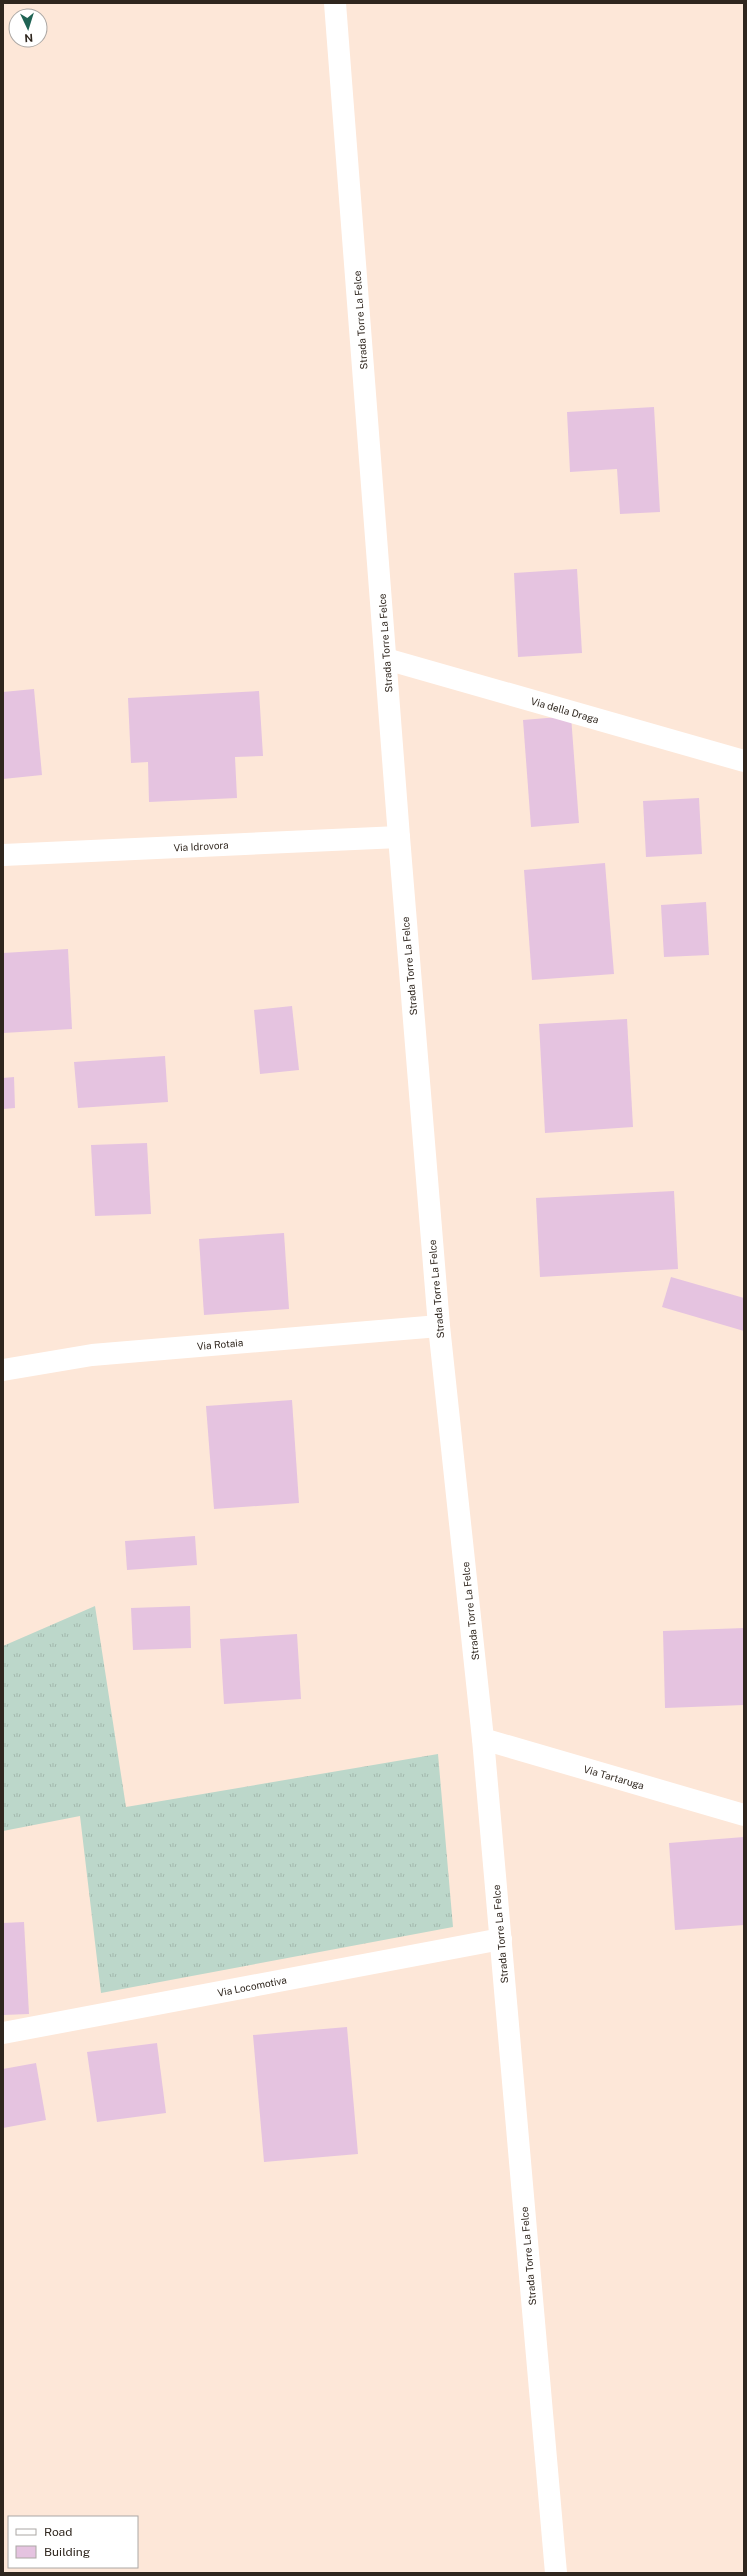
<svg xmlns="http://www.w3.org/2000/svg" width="747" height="2576" font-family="'Public Sans',sans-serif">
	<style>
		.grass { fill: url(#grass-tufts) }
		.building { fill: #e5c3e0 }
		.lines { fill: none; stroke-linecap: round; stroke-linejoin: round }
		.minor { stroke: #fff; stroke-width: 22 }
		.labels { text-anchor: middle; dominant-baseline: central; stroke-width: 3.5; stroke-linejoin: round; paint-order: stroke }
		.street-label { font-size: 10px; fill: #2f261e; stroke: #fff }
	</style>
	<defs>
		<pattern id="grass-tufts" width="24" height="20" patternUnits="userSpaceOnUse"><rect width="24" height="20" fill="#bcd7ca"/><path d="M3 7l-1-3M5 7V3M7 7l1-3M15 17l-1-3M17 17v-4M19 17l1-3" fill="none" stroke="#a2b8ad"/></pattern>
	</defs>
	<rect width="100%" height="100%" fill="#fde7d8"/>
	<path class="grass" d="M95 1606 126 1807 438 1754 453 1927 101 1993 80 1816 3 1831V1646Z"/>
	<g class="building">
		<path d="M654 407 660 512 620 514 617 469 570 472 567 412Z"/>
		<path d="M577 569 582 653 518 657 514 573Z"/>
		<path d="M34 689 42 775 3 779V692Z"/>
		<path d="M259 691 263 756 235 757 237 798 149 802 148 762 131 763 128 698Z"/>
		<path d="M571 716 579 823 531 827 523 720Z"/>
		<path d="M699 798 702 854 646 857 643 801Z"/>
		<path d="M605 863 614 974 532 980 524 870Z"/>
		<path d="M706 902 709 955 664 957 661 905Z"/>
		<path d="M68 949 72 1029 3 1033V953Z"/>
		<path d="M292 1006 299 1070 260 1074 254 1010Z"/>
		<path d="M627 1019 633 1127 545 1133 539 1024Z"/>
		<path d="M165 1056 168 1102 78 1108 74 1062Z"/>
		<path d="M14 1077 15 1108 3 1109V1078Z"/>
		<path d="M147 1143 151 1214 95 1216 91 1145Z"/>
		<path d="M674 1191 678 1269 540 1277 536 1198Z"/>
		<path d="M284 1233 289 1309 204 1315 199 1239Z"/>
		<path d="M671 1277 744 1298V1331L662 1307Z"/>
		<path d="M292 1400 299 1503 214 1509 206 1406Z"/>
		<path d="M195 1536 197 1565 127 1570 125 1541Z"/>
		<path d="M190 1606 191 1648 133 1650 131 1608Z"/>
		<path d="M744 1628V1705L665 1708 663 1631Z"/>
		<path d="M297 1634 301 1699 224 1704 220 1639Z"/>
		<path d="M744 1837V1925L675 1930 669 1843Z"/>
		<path d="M24 1922 29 2014 3 2015V1923Z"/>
		<path d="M347 2027 358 2154 264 2162 253 2035Z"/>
		<path d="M157 2043 166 2113 97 2122 87 2052Z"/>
		<path d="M36 2063 46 2120 3 2128V2069Z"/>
	</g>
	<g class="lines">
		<g class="minor">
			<path d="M335 3 399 837 439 1326 483 1739 556 2573"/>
			<path d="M386 659 744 761"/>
			<path d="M3 855 399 837"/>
			<path d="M3 1370 92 1355 439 1326"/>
			<path d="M483 1739 744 1815"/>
			<path d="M3 2033 501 1939"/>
		</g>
	</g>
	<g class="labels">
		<g class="street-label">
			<text transform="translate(360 320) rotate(-94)">Strada Torre La Felce</text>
			<text transform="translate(385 643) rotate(-94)">Strada Torre La Felce</text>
			<text transform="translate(565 710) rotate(16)">Via della Draga</text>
			<text transform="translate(201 846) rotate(-3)">Via Idrovora</text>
			<text transform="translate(409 966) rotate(-95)">Strada Torre La Felce</text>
			<text transform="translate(436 1289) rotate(-95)">Strada Torre La Felce</text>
			<text transform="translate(220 1344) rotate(-5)">Via Rotaia</text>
			<text transform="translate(470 1611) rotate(-96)">Strada Torre La Felce</text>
			<text transform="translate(614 1777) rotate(16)">Via Tartaruga</text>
			<text transform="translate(500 1934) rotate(-95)">Strada Torre La Felce</text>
			<text transform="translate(252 1986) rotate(-11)">Via Locomotiva</text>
			<text transform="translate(528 2256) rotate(-95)">Strada Torre La Felce</text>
		</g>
	</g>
	<rect width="747" height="2576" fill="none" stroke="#2f261e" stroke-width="8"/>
	<rect x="8" y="2516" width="130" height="52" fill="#ffffff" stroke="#aca8a5"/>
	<rect x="16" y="2529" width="20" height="6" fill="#ffffff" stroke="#aca8a5"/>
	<text x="44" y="2536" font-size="12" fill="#2f261e">Road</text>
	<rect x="16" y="2546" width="20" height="12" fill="#e5c3e0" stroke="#aca8a5"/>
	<text x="44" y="2556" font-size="12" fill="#2f261e">Building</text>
	<g transform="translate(28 28) rotate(176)"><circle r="19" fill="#ffffff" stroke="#aca8a5"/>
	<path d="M0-3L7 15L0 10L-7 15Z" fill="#1f6354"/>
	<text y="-6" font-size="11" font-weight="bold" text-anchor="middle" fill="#2f261e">N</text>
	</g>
</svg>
